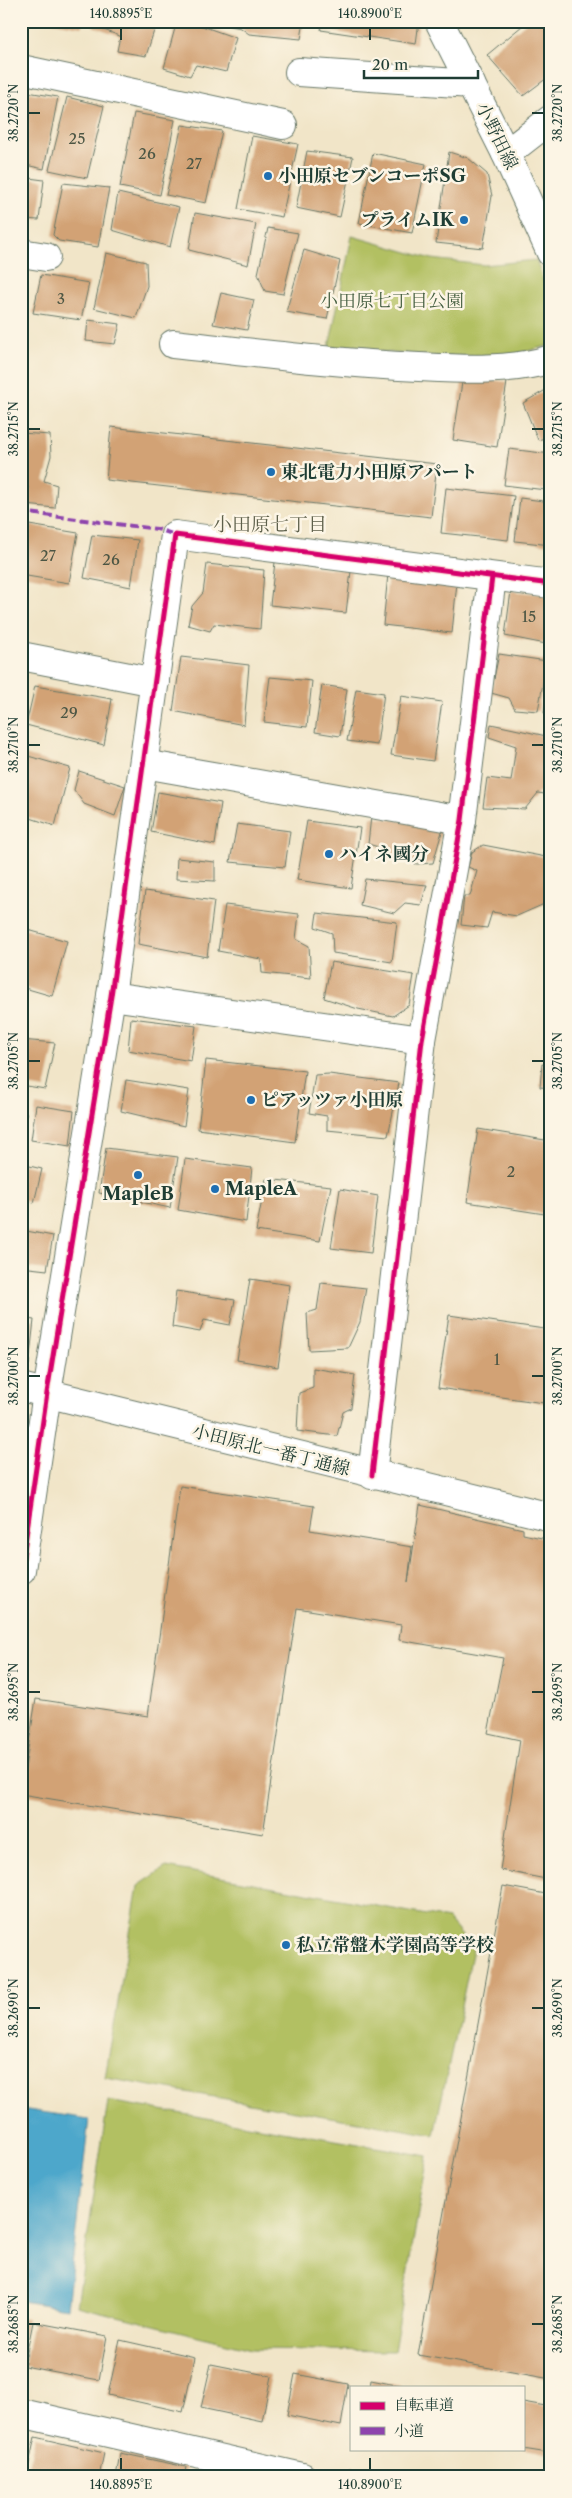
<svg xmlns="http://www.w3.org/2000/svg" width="572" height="2498" font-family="'Libre Caslon Text','Noto Serif JP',serif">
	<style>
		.green { fill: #b2c062; stroke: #687e4b }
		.water { fill: #4da7cb; stroke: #367280 }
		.building { fill: #d2a275 }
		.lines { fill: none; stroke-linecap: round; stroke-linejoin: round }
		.minor-casing { stroke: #687868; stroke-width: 30 }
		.minor { stroke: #fff; stroke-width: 28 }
		.quiet { stroke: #8e44ad; stroke-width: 4; stroke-dasharray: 8 4; stroke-linecap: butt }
		.cycleway-casing { stroke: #fcf5e5; stroke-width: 8 }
		.cycleway { stroke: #d6006c; stroke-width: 5 }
		.ticks { fill: none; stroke: #1f3d34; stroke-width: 2 }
		.poi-dot { fill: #1f6fb2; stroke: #fcf5e5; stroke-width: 2 }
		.labels { text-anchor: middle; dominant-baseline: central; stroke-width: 5; stroke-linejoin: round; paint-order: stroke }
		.number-label { font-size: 15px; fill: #4c5644 }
		.street-label { font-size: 18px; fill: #1f3d34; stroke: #fcf5e5 }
		.poi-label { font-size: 18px; font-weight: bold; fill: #1f3d34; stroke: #fcf5e5; text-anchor: start }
		.park-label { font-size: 18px; fill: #445e40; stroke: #fcf5e5 }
		.neighbourhood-label { font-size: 19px; fill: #5e604b; stroke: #fcf5e5 }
		.neatline { fill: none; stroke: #1f3d34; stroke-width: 2 }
		.ticks-label { font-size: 12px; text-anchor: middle; fill: #1f3d34 }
	</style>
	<rect width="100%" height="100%" fill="#fcf5e5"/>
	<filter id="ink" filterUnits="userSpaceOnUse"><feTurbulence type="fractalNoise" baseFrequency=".02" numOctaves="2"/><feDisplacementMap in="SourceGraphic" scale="10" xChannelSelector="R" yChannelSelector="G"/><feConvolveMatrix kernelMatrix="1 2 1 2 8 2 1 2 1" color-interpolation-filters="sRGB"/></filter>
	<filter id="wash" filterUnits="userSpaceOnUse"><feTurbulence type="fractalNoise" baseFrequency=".0096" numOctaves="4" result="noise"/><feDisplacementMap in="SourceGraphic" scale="20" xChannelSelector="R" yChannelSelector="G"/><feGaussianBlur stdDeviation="1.12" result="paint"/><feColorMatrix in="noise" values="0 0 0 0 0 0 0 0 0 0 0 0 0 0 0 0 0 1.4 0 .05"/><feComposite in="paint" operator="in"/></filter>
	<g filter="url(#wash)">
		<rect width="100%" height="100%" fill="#f1e5c8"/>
		<g class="green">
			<path d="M352 236 432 259 484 265 536 260 551 302V345L512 355 437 357 329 347Z"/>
			<path d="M166 1867 448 1919 473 1949 434 2135 105 2078 138 1886Z"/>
			<path d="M108 2101 428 2156 394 2351 251 2349 77 2306Z"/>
		</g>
		<path class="water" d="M21 2109 89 2119 67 2308 21 2301Z"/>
		<g id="blocks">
			<g class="building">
				<path d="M47 21H83L82 27Z"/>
				<path d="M95 21H157L146 56 117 51 120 36 93 26Z"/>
				<path d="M177 21H188L236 38 226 72 196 65 190 76 164 68Z"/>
				<path d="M225 21H304L301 39 249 34 241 28 225 25Z"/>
				<path d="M323 21H419L416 44 321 30Z"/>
				<path d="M528 21H551V75L523 96 487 55Z"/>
				<path d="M21 91 58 97 44 169 21 164Z"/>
				<path d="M67 97 104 106 87 178 49 170Z"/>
				<path d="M134 113 175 120 160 195 120 187Z"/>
				<path d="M182 125 222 131 206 203 166 195Z"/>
				<path d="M252 136 298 144 282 217 238 209Z"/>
				<path d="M307 151 353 157 340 217 296 208Z"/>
				<path d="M449 152 468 158 487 174 492 196 483 248 436 243Z"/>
				<path d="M373 153 426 164 412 233 359 223Z"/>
				<path d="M21 177 44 180 39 220 21 219Z"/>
				<path d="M63 183 109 188 98 247 59 241 53 235Z"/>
				<path d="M118 193 179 207 170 247 112 230Z"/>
				<path d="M195 213 256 224 248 265 189 250Z"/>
				<path d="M268 228 298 233 283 294 265 291 258 274Z"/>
				<path d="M304 250 340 261 327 319 286 312Z"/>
				<path d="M106 253 146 262 147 286 136 318 94 308Z"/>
				<path d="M41 275 89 283 81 320 33 313Z"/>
				<path d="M221 293 254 300 247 330 213 324Z"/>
				<path d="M88 320 120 324 115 344 86 341Z"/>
				<path d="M463 376 507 382 497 447 453 440Z"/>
				<path d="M551 387V436L538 440 523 403Z"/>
				<path d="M111 427 437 464 431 517 106 480Z"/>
				<path d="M21 433 50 435 51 456 44 481 57 485 55 508 26 505 28 487 21 485Z"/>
				<path d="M509 449 551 454 546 490 504 485Z"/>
				<path d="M446 488 514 496 508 540 441 533Z"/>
				<path d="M520 498 551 502V545L515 541Z"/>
				<path d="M23 524 78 533 69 583 21 575Z"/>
				<path d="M92 535 138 540 131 587 84 578Z"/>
				<path d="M275 562 351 571 346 613 270 605Z"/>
				<path d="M207 564 264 570 260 629 214 624 210 631 188 625 192 606 203 593Z"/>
				<path d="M388 574 457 582 452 633 383 625Z"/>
				<path d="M511 591 551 595V645L505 636Z"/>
				<path d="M499 654 547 661 538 711 515 709 509 698 491 693Z"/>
				<path d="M181 657 249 665 244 725 173 711Z"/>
				<path d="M550 675H551V714L544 713Z"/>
				<path d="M270 677 312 681 307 727 264 722Z"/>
				<path d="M322 685 347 689 340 736 315 732Z"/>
				<path d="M35 686 112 699 104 745 26 725Z"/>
				<path d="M356 689 384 693 377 745 347 741Z"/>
				<path d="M401 696 442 702 433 761 391 755Z"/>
				<path d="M491 724 551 737V795L538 793 525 809 483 807 487 778 511 781 516 746 489 737Z"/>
				<path d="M21 754 70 768 55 826 21 815Z"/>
				<path d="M79 771 125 786 115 816 84 804 74 790Z"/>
				<path d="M158 792 221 803 215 845 151 832Z"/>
				<path d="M371 816 443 828 433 863 417 864 382 857V848L368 844Z"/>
				<path d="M307 821 360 828 351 888 297 880Z"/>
				<path d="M237 824 290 831 285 867 230 862Z"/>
				<path d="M483 845 551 858V901L517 916 492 912 487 928 461 925 464 896H470L477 871 468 867 472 852Z"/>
				<path d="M177 858 215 862V881L176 879Z"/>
				<path d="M365 879 427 885 421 905 405 903 394 913 360 905Z"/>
				<path d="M145 891 214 901 207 957 138 944Z"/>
				<path d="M225 905 299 914 296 939 309 946 311 978 262 973 261 959 218 951Z"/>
				<path d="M317 913 397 922 392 962 333 953 332 933 315 927Z"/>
				<path d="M21 928 67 941 52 996 21 987Z"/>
				<path d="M331 962 414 975 409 1005 393 1016 358 1009 324 998Z"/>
				<path d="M131 1018 196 1026 191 1061 128 1050Z"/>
				<path d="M21 1040 55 1043 45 1089 21 1085Z"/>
				<path d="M206 1060 305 1071 295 1142 198 1129Z"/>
				<path d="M542 1064 551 1066V1088L540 1087Z"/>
				<path d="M329 1074 399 1083 388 1136 327 1130V1116L309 1113 315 1075Z"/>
				<path d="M126 1080 189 1090 184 1126 121 1111Z"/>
				<path d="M36 1105 74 1111 70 1146 31 1140Z"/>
				<path d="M21 1113 27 1114 22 1136H21Z"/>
				<path d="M478 1129 551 1141V1215L467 1202Z"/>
				<path d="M106 1148 178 1157 170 1208 99 1193Z"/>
				<path d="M185 1159 252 1168 246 1222 178 1210Z"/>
				<path d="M21 1164 42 1169 34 1203 21 1200Z"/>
				<path d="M266 1179 331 1186 320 1241 256 1231Z"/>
				<path d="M340 1189 378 1196 371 1253 331 1248Z"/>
				<path d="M21 1230 53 1236 47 1270 21 1267Z"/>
				<path d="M250 1279 290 1285 278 1367 237 1360Z"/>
				<path d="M321 1283 366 1288 360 1322 348 1348 309 1350 307 1313 317 1310Z"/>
				<path d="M176 1291 235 1300 230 1325 204 1320 200 1332 172 1327Z"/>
				<path d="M449 1315 551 1330V1404L438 1388Z"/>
				<path d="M21 1318 34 1320 29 1365 21 1364Z"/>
				<path d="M313 1368 355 1375 351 1408 343 1412 337 1436 297 1431 299 1393 313 1388Z"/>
				<path d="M180 1486 314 1506 310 1530 412 1547 408 1582 420 1505 523 1529V1534L551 1540V1880L500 1870 520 1740 488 1733 503 1658 399 1640 401 1625 297 1608 263 1834 21 1794 36 1699 148 1716Z"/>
				<path d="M503 1886 551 1895V2379L418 2355Z"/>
				<path d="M21 2317 27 2318 22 2340H21Z"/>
				<path d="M33 2322 107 2336 99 2380 24 2366Z"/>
				<path d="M120 2340 195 2357 183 2412 108 2395Z"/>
				<path d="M211 2364 271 2376 262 2421 201 2408Z"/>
				<path d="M295 2374 348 2384 341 2426 287 2415Z"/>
				<path d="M371 2380 401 2386V2387H370Z"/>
				<path d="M523 2402 551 2407 548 2453 523 2449Z"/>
				<path d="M35 2437 104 2453 99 2477H26Z"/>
				<path d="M120 2453 186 2467 184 2477H116Z"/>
				<path d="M349 2468 393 2476V2477H348Z"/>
			</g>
		</g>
	</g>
	<g filter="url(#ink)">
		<use href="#blocks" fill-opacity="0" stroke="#687868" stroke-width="1"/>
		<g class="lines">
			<g class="minor-casing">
				<g id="minor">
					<path d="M439 21 506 154 551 253"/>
					<path d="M21 69 283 125"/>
					<path d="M299 72 471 84"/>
					<path d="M506 154 551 119"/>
					<path d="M21 253 46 257"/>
					<path d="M173 344C255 353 336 363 419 367 461 369 510 372 551 359"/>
					<path d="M21 656 155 682"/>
					<path d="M144 764 462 820"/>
					<path d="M111 996 422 1040"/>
					<path d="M21 1387 551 1517"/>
					<path d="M372 1475 422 1040 462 820 492 577"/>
					<path d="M21 1570 47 1393 111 996 175 535 551 584"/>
					<path d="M21 2413 302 2477"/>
				</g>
			</g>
			<use href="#minor" class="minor"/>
			<path class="quiet" d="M21 512 157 529 175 535"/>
			<g class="cycleway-casing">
				<g id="cycleway">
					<path d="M372 1475 422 1040 462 820 492 577"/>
					<path d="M21 1570 47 1393 111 996 175 535 551 584"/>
				</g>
			</g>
			<use href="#cycleway" class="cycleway"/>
		</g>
	</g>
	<path class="ticks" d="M121 28V40M370 28V40M28 113H40M532 113H544M28 429H40M532 429H544M28 745H40M532 745H544M28 1061H40M532 1061H544M28 1376H40M532 1376H544M28 1692H40M532 1692H544M28 2008H40M532 2008H544M28 2324H40M532 2324H544M121 2458V2470M370 2458V2470"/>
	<g class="poi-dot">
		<circle cx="268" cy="176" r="5"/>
		<circle cx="464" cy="220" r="5"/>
		<circle cx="271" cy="472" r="5"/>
		<circle cx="329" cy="854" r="5"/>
		<circle cx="251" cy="1100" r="5"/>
		<circle cx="138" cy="1175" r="5"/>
		<circle cx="215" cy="1189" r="5"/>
		<circle cx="286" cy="1945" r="5"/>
	</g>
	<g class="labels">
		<g class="number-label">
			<text x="77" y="138">25</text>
			<text x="147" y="153">26</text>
			<text x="194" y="163">27</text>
			<text x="61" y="298">3</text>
			<text x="48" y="555">27</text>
			<text x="111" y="559">26</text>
			<text x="529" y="616">15</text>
			<text x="69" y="712">29</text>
			<text x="511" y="1171">2</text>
			<text x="497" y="1359">1</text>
		</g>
		<g class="street-label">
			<text transform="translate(497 136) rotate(64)">小野田線</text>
			<text transform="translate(271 1450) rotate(14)">小田原北一番丁通線</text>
		</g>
		<g class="poi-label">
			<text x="278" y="176">小田原セブンコーポSG</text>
			<text x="454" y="220" text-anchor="end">プライムIK</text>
			<text x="281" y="472">東北電力小田原アパート</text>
			<text x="339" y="854">ハイネ國分</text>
			<text x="261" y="1100">ピアッツァ小田原</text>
			<text x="225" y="1189">MapleA</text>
			<text x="138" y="1194" text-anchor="middle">MapleB</text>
			<text x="296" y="1945">私立常盤木学園高等学校</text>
		</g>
		<g class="park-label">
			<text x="392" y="301">小田原七丁目公園</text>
		</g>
		<g class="neighbourhood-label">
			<text x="270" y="524">小田原七丁目</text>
		</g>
	</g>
	<rect width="572" height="2498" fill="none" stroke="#fcf5e5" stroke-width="55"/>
	<rect x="350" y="2386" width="175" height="65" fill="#fcf5e5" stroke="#a4ab9e"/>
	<rect x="360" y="2402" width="25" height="8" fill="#d6006c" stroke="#a4ab9e"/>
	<text x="394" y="2410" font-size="15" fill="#1f3d34">自転車道</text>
	<rect x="360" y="2427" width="25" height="8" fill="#8e44ad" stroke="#a4ab9e"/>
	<text x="394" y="2436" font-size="15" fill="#1f3d34">小道</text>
	<path d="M364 70v8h114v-8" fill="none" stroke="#1f3d34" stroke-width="2.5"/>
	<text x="372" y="70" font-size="15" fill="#1f3d34" stroke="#fcf5e5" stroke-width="4" paint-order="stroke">20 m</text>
	<rect x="28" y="28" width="516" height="2442" class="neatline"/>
	<g class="ticks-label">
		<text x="121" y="18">140.8895°E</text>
		<text x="370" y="18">140.8900°E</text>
		<text transform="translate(14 113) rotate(-90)" y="4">38.2720°N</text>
		<text transform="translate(558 113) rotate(-90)" y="4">38.2720°N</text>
		<text transform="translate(14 429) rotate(-90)" y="4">38.2715°N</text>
		<text transform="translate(558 429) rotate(-90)" y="4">38.2715°N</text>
		<text transform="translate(14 745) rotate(-90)" y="4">38.2710°N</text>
		<text transform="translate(558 745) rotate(-90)" y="4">38.2710°N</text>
		<text transform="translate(14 1061) rotate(-90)" y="4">38.2705°N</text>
		<text transform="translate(558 1061) rotate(-90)" y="4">38.2705°N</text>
		<text transform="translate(14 1376) rotate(-90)" y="4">38.2700°N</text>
		<text transform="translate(558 1376) rotate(-90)" y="4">38.2700°N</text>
		<text transform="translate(14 1692) rotate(-90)" y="4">38.2695°N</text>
		<text transform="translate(558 1692) rotate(-90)" y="4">38.2695°N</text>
		<text transform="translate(14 2008) rotate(-90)" y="4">38.2690°N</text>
		<text transform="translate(558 2008) rotate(-90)" y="4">38.2690°N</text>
		<text transform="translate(14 2324) rotate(-90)" y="4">38.2685°N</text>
		<text transform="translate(558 2324) rotate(-90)" y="4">38.2685°N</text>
		<text x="121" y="2489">140.8895°E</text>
		<text x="370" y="2489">140.8900°E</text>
	</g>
</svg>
